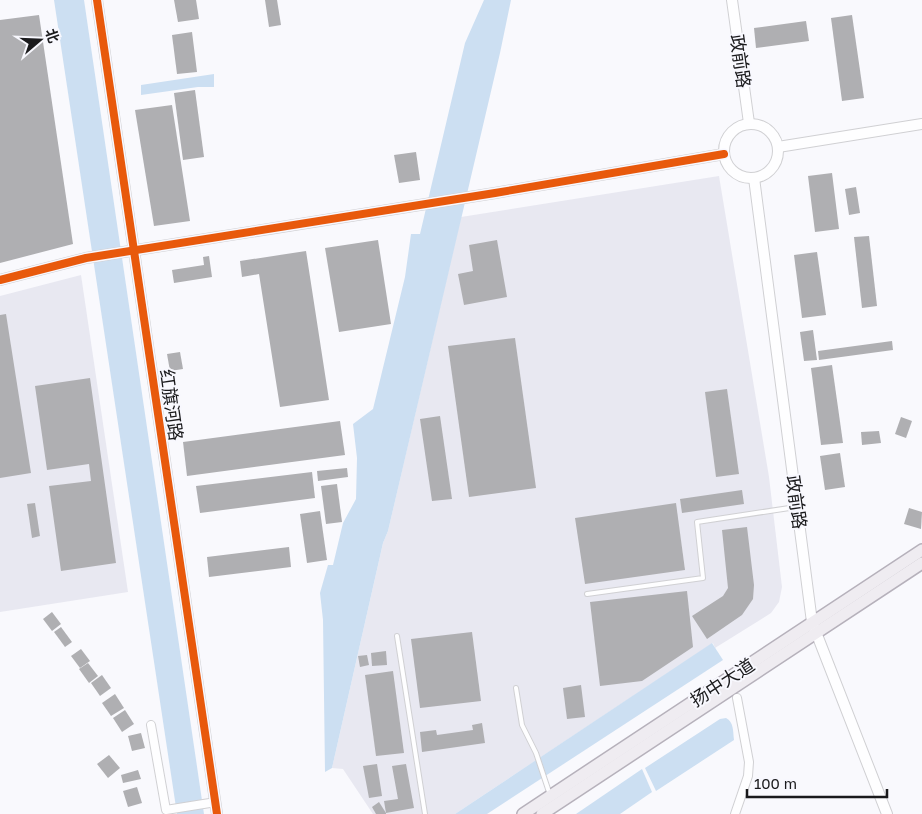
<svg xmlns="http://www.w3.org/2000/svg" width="922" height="814" font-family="'Golos Text','Noto Sans SC',sans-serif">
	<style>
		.built { fill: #e8e8f1 }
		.water { fill: #ccdff2 }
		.building { fill: #afafb2 }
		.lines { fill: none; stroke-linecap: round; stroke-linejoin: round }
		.lane-casing { stroke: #d0d0d3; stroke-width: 6 }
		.street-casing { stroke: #d0d0d3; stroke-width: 10 }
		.secondary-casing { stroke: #d0d0d3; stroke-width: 12 }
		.primary-casing { stroke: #b6b1bb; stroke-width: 14 }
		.lane { stroke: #fefeff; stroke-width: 4 }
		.street { stroke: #fefeff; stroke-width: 8 }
		.secondary { stroke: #fefeff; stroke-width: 10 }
		.primary { stroke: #efecf1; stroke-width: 11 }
		.cycleway-casing { stroke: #f8f8fe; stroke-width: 11 }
		.cycleway { stroke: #e8590c; stroke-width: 8 }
		.labels { text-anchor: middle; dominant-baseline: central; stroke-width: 4; stroke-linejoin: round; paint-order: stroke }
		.street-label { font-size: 18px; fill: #1a1a1c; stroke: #f8f8fe }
	</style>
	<rect width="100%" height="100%" fill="#f9f9fd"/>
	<g class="built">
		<path d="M719 176 769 477 782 587 779 602 771 613 715 648 713 643 455 814H373L343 769 332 768 383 543 388 531 461 217Z"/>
		<path d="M81 275 128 592 0 612V296Z"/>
	</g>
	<g class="water">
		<path d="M54 0H84L204 814H177Z"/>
		<path d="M484 0H511L500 53 388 531 383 543 332 768 325 772 323 620 320 593 328 565H333L343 523 356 499 357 458 353 424 373 409 405 277 411 234H420L465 43Z"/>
		<path d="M214 74V87H198L141 95V85Z"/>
		<path d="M712 643 723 660 487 814H455Z"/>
		<path d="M726 718C734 722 733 732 734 740L656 791 645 768 720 719Z"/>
		<path d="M642 769 652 792 620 814H576Z"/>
	</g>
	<g class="building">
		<path d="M174 0H196L199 19 178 22Z"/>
		<path d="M265 0H277L281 25 269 27Z"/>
		<path d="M39 15 73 244 0 263V20Z"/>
		<path d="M852 15 864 98 842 101 831 18Z"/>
		<path d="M806 21 809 41 756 48 754 28Z"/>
		<path d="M192 32 197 72 177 74 172 35Z"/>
		<path d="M195 90 204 157 183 160 174 93Z"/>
		<path d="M172 105 190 221 154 226 135 110Z"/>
		<path d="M416 152 420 180 399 183 394 155Z"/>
		<path d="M832 173 839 229 815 232 808 176Z"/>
		<path d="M856 187 860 213 849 215 845 189Z"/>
		<path d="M869 236 877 306 862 308 854 237Z"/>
		<path d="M378 240 391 324 339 332 325 248Z"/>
		<path d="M497 240 507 297 464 305 458 274 473 271 469 245Z"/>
		<path d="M306 251 329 400 280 407 259 274 242 277 240 261Z"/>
		<path d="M817 252 826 315 802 318 794 255Z"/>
		<path d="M209 256 212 277 174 283 172 270 204 265 203 257Z"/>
		<path d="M6 314 31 473 0 478V315Z"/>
		<path d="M813 330 817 360 804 361 800 332Z"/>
		<path d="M515 338 536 488 469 497 448 346Z"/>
		<path d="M892 341 893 350 819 360 818 351Z"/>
		<path d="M180 352 183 369 170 371 167 354Z"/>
		<path d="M832 365 843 443 821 445 811 368Z"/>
		<path d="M90 378 116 563 61 571 49 486 91 481 89 464 47 470 35 386Z"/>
		<path d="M727 389 739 474 716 477 705 392Z"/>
		<path d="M440 416 452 499 432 501 420 419Z"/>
		<path d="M901 417 912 421 906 438 895 434Z"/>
		<path d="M340 421 345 455 187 476 183 442Z"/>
		<path d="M879 431 881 443 862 445 861 432Z"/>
		<path d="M840 453 845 487 825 490 820 456Z"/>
		<path d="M347 468 348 477 318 481 317 471Z"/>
		<path d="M312 472 315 498 200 513 196 486Z"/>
		<path d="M337 484 342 522 326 524 321 486Z"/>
		<path d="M742 490 744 504 682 513 680 499Z"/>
		<path d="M35 503 40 536 32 538 27 504Z"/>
		<path d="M676 503 685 570 585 584 575 518Z"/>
		<path d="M909 508 922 512 921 529 904 524Z"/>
		<path d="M320 511 327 560 307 563 300 514Z"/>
		<path d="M747 527 754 585 753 599 742 615 707 639 692 616 723 596 728 588 722 530Z"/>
		<path d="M289 547 291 567 209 577 207 557Z"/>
		<path d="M687 591 693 647 642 681 600 686 590 602Z"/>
		<path d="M52 612 61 624 52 631 43 619Z"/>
		<path d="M61 627 72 642 65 647 54 632Z"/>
		<path d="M472 632 481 701 420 708 411 639Z"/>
		<path d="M81 649 90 661 80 668 71 656Z"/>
		<path d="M386 651 387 665 372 666 371 653Z"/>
		<path d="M367 655 369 665 360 667 358 656Z"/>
		<path d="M88 663 98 676 89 683 79 669Z"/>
		<path d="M393 671 404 753 376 756 365 675Z"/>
		<path d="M102 675 111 688 100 696 91 683Z"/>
		<path d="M581 685 585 717 567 719 563 688Z"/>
		<path d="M115 694 124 708 111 716 102 703Z"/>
		<path d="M125 710 134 724 122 732 113 718Z"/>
		<path d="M482 723 485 743 422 752 420 732 436 730 437 735 473 730 472 725Z"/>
		<path d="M141 733 145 748 132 751 128 736Z"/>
		<path d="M109 755 120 768 108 778 97 764Z"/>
		<path d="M377 764 382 796 369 798 363 766Z"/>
		<path d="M406 764 414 808 386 813 384 801 398 799 392 766Z"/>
		<path d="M138 770 141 779 123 783 121 775Z"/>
		<path d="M137 787 142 803 128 807 123 791Z"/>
		<path d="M379 802 386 813V814H376L372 807Z"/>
	</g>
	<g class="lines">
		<g class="lane-casing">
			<g id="lane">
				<path d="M587 594 703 578 697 522 796 507"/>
				<path d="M397 636 425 814"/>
				<path d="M516 688 522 725 536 753 550 795"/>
			</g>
		</g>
		<g class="street-casing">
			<g id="street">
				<path d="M151 725 166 810 216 802"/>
				<path d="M735 814 748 776 749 762 737 698"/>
			</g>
		</g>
		<g class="secondary-casing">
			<g id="secondary">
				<path d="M97 0 217 814"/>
				<path d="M732 0 749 123"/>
				<circle cx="751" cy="151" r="27"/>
				<path d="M778 147 922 124"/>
				<path d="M754 178 812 622 887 814"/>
				<path d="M0 280 86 258 495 193 724 154"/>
			</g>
		</g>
		<g class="primary-casing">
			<g id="primary">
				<path d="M523 814 922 550"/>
				<path d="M542 814 922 563"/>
			</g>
		</g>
		<use href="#lane" class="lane"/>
		<use href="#street" class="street"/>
		<use href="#secondary" class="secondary"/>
		<use href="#primary" class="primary"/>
		<g class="cycleway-casing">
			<g id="cycleway">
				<path d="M97 0 217 814"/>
				<path d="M0 280 86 258 495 193 724 154"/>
			</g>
		</g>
		<use href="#cycleway" class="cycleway"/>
	</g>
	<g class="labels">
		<g class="street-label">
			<text transform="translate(741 61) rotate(82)">政前路</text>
			<text transform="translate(172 405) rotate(82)">红旗河路</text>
			<text transform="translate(797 502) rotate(82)">政前路</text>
			<text transform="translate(722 682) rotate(-33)">扬中大道</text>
		</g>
	</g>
	<g transform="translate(40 40) rotate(71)" stroke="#f8f8fe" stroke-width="4" paint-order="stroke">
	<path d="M0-4L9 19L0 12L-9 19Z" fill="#1a1a1c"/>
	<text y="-8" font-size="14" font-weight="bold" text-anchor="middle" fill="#1a1a1c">北</text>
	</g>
	<path d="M747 789v8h140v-8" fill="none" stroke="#1a1a1c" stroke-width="2.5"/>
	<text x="754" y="789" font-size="15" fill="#1a1a1c" stroke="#f8f8fe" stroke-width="4" paint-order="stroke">100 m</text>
</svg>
